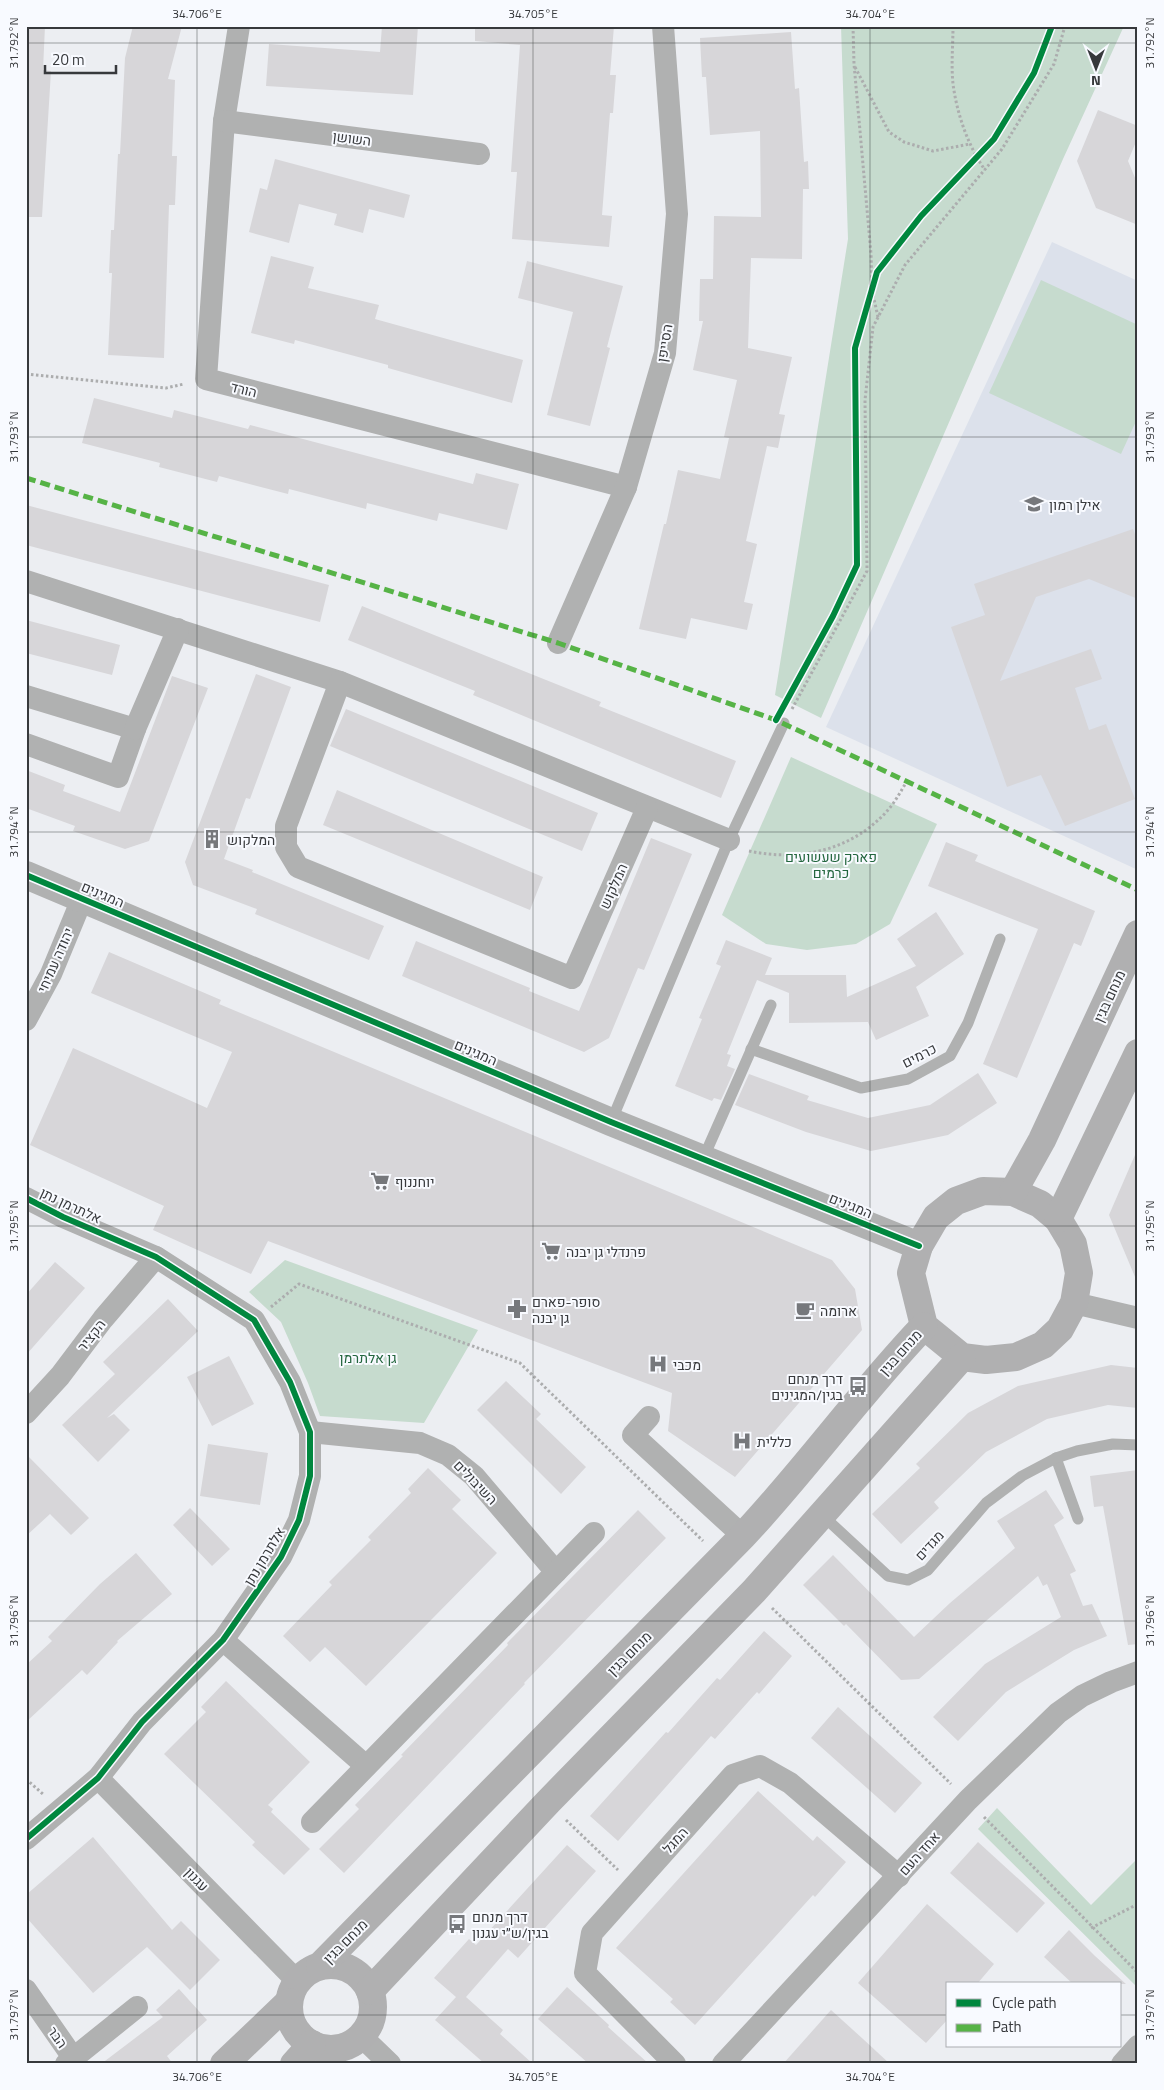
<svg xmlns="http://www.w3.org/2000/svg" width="1164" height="2090" font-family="'Titillium Web',Heebo,sans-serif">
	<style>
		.built { fill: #dce1eb }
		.green { fill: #c6dbce }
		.building { fill: #d7d6d9 }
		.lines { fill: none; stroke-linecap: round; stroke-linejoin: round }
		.path { stroke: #acadae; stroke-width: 3; stroke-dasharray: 2.5 2.5; stroke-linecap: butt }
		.service { stroke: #b0b1b1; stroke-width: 11 }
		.minor { stroke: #b0b1b1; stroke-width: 22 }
		.tertiary { stroke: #b0b1b1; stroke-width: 28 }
		.secondary { stroke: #b0b0b1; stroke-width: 28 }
		.quiet { stroke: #56b346; stroke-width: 5; stroke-dasharray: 10 5; stroke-linecap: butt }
		.cycleway-casing { stroke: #f8faff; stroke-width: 9 }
		.cycleway { stroke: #00873e; stroke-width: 6 }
		.ticks { fill: none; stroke: #37393c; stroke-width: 1; stroke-opacity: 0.45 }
		.labels { text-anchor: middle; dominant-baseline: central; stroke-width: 4; stroke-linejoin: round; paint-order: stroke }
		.street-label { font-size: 14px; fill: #37393c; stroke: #f8faff }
		.poi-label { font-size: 14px; fill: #37393c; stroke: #f8faff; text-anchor: start }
		.park-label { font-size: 14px; fill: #23663e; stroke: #f8faff }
		.neatline { fill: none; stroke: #37393c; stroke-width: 2 }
		.ticks-label { font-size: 12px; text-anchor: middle; fill: #37393c }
	</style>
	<rect width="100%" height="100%" fill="#eceef2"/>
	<path class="built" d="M1052 242 1138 281V870L826 727Z"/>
	<g class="green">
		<path d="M841 26H1124L1063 159 821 718 775 695 848 239Z"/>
		<path d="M1041 280 1138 325V417L1121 454 989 393Z"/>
		<path d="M791 757 937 824 890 924 856 944 807 950 766 944 722 915Z"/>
		<path d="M285 1260 478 1330 424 1423 320 1416 308 1383 281 1322 249 1292Z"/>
		<path d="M997 1808 1091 1905 1138 1858V1988L978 1829Z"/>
	</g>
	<g class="building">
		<path d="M26 26H45L43 70 51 71 42 217H26Z"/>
		<path d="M133 26H182L168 79 175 80 172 156H177L175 205H169L164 358 108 355 112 273H109L111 230H114L118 154H120L125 58Z"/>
		<path d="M382 26H418L413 95 266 86 269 44 380 52Z"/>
		<path d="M475 26H614L610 75H616L613 113H610L602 215 612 216 609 247 512 239 517 172H511L520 45 475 41Z"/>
		<path d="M791 32 795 89 799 88 804 162 808 161 809 189H803L802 259 751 258 748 348 792 357 779 414 785 415 778 448 767 446 746 541 757 544 744 602 753 604 747 630 691 618 686 639 639 629 664 524H666L678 470 720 479 729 438 724 437 737 380 693 370 703 321H699L700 279H713L714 216 761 217 760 131 710 135 706 77H702L700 38Z"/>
		<path d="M1098 110 1138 126V137L1128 161 1138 185V225L1096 208 1077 161Z"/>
		<path d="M275 159 410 195 404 218 369 209 363 233 334 225 337 214 299 204 289 243 249 232 260 188 267 190Z"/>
		<path d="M271 256 314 267 308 288 379 305 375 319 523 360 512 403 388 368V365L295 340 294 344 251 333Z"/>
		<path d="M527 261 623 286 607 347 610 348 590 426 547 415 573 312 518 298Z"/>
		<path d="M94 398 172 418 174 410 248 429 250 425 473 484 476 473 519 484 507 530 439 513 437 521 367 503 366 509 289 489 288 494 219 476 217 482 159 467 160 463 82 443Z"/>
		<path d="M26 505 329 585 320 622 26 545Z"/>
		<path d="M1133 529 1138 542V599L1089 579 1036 597 1000 681 1091 649 1102 679 1075 688 1089 730 1106 724 1135 799 1065 826 1041 775 1007 787 951 627 985 615 974 584Z"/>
		<path d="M362 606 601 702 599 706 736 761 721 798 473 695 475 691 348 640Z"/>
		<path d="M26 620 120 645 112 675 26 653Z"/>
		<path d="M256 674 291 687 250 799 246 798 224 859 253 870 252 872 384 926 369 960 255 914 257 909 193 885 185 862Z"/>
		<path d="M172 676 208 688 149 841 125 849 73 831 75 826 26 808V770L65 785 63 791 120 812Z"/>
		<path d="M346 709 598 813 582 851 330 746Z"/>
		<path d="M337 790 543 877 530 910 323 825Z"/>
		<path d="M651 838 692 854 644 970 638 968 609 1038 584 1052 402 976 416 941 530 988 529 991 579 1011Z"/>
		<path d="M946 842 978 855 975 861 1095 911 1081 946 1074 943 1017 1078 983 1064 1038 929 928 886Z"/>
		<path d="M936 912 964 954 916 987 929 1016 876 1040 868 1022 789 1023V993L757 980 727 1054 731 1055 727 1066 735 1069 721 1100 714 1098 712 1101 675 1086 702 1019 699 1018 721 966 716 964 726 940 772 958 765 975H846L847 997 916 966 897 939Z"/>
		<path d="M109 952 221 1000 219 1004 832 1260 855 1289 862 1330 735 1477 668 1431 672 1393 268 1241 251 1274 153 1230 164 1206 30 1145 73 1048 207 1108 232 1052 91 993Z"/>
		<path d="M978 1073 997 1103 948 1135 871 1151 806 1132 735 1105 749 1074 809 1096 807 1100 868 1118 930 1105Z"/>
		<path d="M1138 1148V1284L1109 1215Z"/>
		<path d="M55 1262 85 1288 26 1355V1295Z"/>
		<path d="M168 1299 198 1331 107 1418 114 1414 130 1430 98 1462 62 1425 115 1374 103 1362Z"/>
		<path d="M229 1356 254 1404 212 1426 187 1377Z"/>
		<path d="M1111 1365 1138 1368V1408L1108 1405 1047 1419 986 1452 934 1502 939 1508 901 1544 872 1514 920 1468 916 1464 968 1413 1018 1386Z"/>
		<path d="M506 1381 541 1414 536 1419 586 1467 561 1494 477 1410Z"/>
		<path d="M208 1444 268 1453 260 1505 200 1496Z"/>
		<path d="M26 1454 89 1518 71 1535 50 1514 26 1536Z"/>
		<path d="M428 1468 461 1500 452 1509 497 1553 366 1686 325 1647 310 1662 283 1636 332 1585 329 1582 371 1540 368 1537 411 1493 408 1489Z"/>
		<path d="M1138 1470V1644L1128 1645 1103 1506 1094 1507 1090 1476Z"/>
		<path d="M1046 1490 1064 1518 1054 1525 1076 1571 1070 1574 1083 1606 1092 1604 1107 1636 1074 1650 1006 1692 958 1741 933 1717 985 1664 1061 1617 1047 1584 1043 1586 1038 1576 919 1679 901 1680 846 1624 844 1626 803 1585 833 1555 914 1637 950 1603 1015 1548 997 1521Z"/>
		<path d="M190 1508 230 1549 212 1566 173 1525Z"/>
		<path d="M638 1510 666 1538 524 1683 525 1684 344 1873 319 1849 359 1809 355 1805 403 1756 401 1755 508 1645 507 1643Z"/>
		<path d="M136 1553 172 1594 117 1641 118 1642 87 1675 82 1670 26 1722V1665L52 1641 48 1637 100 1584Z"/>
		<path d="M764 1631 792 1656 759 1694 757 1692 715 1739 711 1736 618 1841 590 1816 666 1732 668 1733 717 1678 720 1680Z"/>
		<path d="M226 1681 310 1762 268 1805 273 1809 271 1812 310 1849 284 1875 252 1845 255 1842 164 1754 206 1712 201 1707Z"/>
		<path d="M838 1707 922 1783 895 1813 811 1738Z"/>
		<path d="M758 1791 813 1841 817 1836 846 1862 815 1897 813 1895 695 2025 670 2002 673 1999 616 1948Z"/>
		<path d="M93 1837 172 1930 181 1921 220 1960 190 1990 147 1947 93 1993 26 1917V1895Z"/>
		<path d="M978 1842 1045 1903 1017 1933 950 1873Z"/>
		<path d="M567 1845 596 1871 518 1958 508 1949 466 1997 503 2030 500 2034 533 2064H485L435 2020 456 1997 434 1978 469 1939 476 1945Z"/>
		<path d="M927 1904 994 1964 977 1984H948V2019L926 2043 858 1983Z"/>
		<path d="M1069 1930 1095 1956 1126 1984H1073L1044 1957Z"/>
		<path d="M567 1987 609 2025 608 2027 649 2064H589L538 2019Z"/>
		<path d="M179 1989 207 2020 167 2056 173 2064H101L163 2017 156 2010Z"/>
		<path d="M831 2010 863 2039 890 2064H783Z"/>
	</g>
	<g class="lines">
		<g class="path">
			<path d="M853 26 854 64 871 254 872 290 878 317"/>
			<path d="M953 26C953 45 951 65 953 84 957 114 968 146 985 170"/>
			<path d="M855 67 889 132 904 142 933 151 970 144"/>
			<path d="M26 374 166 388 184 384"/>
			<path d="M792 709 867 571 865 400 873 327 905 265 1002 149 1054 64 1065 26"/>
			<path d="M749 851C800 862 853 850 888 810 895 802 901 791 907 781"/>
			<path d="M271 1307 299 1284 520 1363 703 1541"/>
			<path d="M772 1608 951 1784"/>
			<path d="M26 1779 44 1795"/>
			<path d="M984 1817 1138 1973"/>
			<path d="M566 1820 618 1870"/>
			<path d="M1091 1928 1138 1904"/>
		</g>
		<g class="service">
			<path d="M751 1049 861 1088 908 1079 950 1056 968 1023 1000 939"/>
			<path d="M611 1122 729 840 784 723"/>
			<path d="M703 1159 771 1005"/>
			<path d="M1056 1458 1078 1519"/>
			<path d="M821 1514 888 1576 908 1580 928 1570 986 1503 1022 1476 1056 1458 1077 1451 1113 1444 1138 1445"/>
		</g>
		<g class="minor">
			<path d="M239 26 224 121 206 379 626 487"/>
			<path d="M224 121 479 154"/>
			<path d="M26 581 340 682 729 840"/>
			<path d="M558 643 626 487 665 353 677 214 663 26"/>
			<path d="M340 682 286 826V847L298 867 572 978 647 808"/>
			<path d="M26 696 135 729 118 777 26 744"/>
			<path d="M135 729 178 629"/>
			<path d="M26 1020 51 974 82 899"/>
			<path d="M26 1198 63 1217 156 1257 254 1320 290 1382 310 1432V1476L299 1520 281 1557 223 1640 142 1722 98 1778 26 1839"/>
			<path d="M1074 1303 1138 1318"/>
			<path d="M26 1413 60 1376 103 1319 156 1257"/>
			<path d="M649 1417 633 1435 743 1536"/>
			<path d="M310 1432 420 1443 448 1455 474 1476 556 1572"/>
			<path d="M223 1640 366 1766"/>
			<path d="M98 1778 297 1981"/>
			<path d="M312 1822 594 1533"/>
			<path d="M26 1990 74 2059"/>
			<path d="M361 2036 390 2064"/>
			<path d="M66 2064 137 2007"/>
			<path d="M675 2064 585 1973 592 1933 733 1775 760 1766 790 1783 899 1876"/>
			<path d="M723 2064 968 1800 1058 1713 1082 1696 1111 1682 1138 1672"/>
			<path d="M1122 2064 1138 2046"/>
		</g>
		<path class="tertiary" d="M26 875 611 1122 919 1246"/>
		<g class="secondary">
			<path d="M983 1191 1013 1192 1040 1204 1058 1219 1073 1244 1079 1273 1074 1303 1060 1329 1043 1345 1016 1357 986 1360 962 1357 924 1326 911 1273 919 1246 936 1217 956 1201Z"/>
			<path d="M1013 1192 1042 1140 1138 934"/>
			<path d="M1058 1219 1138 1053"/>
			<circle cx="331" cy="2007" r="42"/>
			<path d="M320 1966 743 1536C806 1469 860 1393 924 1326"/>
			<path d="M370 1991 548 1802 754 1591 962 1357"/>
			<path d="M224 2064 289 2002"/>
			<path d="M294 2064 312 2044"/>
		</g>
		<path class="quiet" d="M26 478 558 643 776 720 1138 890"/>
		<g class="cycleway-casing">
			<g id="cycleway">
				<path d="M776 720 833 616 857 565 855 348 877 272 921 216 994 139 1034 73 1052 26"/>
				<path d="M26 875 611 1122 919 1246"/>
				<path d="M26 1198 63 1217 156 1257 254 1320 290 1382 310 1432V1476L299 1520 281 1557 223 1640 142 1722 98 1778 26 1839"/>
			</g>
		</g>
		<use href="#cycleway" class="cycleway"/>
	</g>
	<path class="ticks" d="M197 26V2064M533 26V2064M870 26V2064M26 43H1138M26 437H1138M26 832H1138M26 1226H1138M26 1621H1138M26 2015H948M1120 2015H1138"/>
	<defs>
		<g id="school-bare" transform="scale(1.5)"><path d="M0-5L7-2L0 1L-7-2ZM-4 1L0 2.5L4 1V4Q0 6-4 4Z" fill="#76787c" stroke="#f8faff" stroke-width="2.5" paint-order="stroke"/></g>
		<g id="building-bare" transform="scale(1.5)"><path d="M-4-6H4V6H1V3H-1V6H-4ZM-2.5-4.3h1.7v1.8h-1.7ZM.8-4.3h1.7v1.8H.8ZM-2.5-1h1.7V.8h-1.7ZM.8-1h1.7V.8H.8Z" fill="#76787c" stroke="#f8faff" stroke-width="2.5" paint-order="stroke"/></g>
		<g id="supermarket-bare" transform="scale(1.5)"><path d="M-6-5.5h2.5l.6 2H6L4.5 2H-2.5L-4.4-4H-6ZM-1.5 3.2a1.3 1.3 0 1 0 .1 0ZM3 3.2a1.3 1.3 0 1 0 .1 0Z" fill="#76787c" stroke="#f8faff" stroke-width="2.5" paint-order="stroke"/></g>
		<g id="pharmacy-bare" transform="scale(1.5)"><path d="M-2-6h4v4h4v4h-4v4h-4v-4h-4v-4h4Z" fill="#76787c" stroke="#f8faff" stroke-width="2.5" paint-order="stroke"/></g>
		<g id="cafe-bare" transform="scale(1.5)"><path d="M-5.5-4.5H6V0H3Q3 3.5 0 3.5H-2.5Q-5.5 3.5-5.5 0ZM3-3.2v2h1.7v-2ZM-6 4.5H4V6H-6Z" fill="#76787c" stroke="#f8faff" stroke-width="2.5" paint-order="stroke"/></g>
		<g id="hospital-bare" transform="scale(1.5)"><path d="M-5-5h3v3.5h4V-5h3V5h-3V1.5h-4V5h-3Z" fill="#76787c" stroke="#f8faff" stroke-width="2.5" paint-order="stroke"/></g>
		<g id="bus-bare" transform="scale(1.5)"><path d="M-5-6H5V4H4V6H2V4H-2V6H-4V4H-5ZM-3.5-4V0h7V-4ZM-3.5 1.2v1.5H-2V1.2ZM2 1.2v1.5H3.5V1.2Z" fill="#76787c" stroke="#f8faff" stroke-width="2.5" paint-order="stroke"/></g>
	</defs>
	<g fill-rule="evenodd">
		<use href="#school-bare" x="1034" y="504"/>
		<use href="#building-bare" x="212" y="839"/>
		<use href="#supermarket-bare" x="380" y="1181"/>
		<use href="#supermarket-bare" x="551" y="1251"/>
		<use href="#pharmacy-bare" x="517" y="1309"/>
		<use href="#cafe-bare" x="805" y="1310"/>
		<use href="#hospital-bare" x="658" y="1364"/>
		<use href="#bus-bare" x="858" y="1386"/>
		<use href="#hospital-bare" x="742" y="1441"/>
		<use href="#bus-bare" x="457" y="1924"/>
	</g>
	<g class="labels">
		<g class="street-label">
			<text transform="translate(352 138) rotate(7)">השושן</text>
			<text transform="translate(664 343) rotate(-81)">הסייפן</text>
			<text transform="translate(244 389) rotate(14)">הורד</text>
			<text transform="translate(613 886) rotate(-66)">המלקוש</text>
			<text transform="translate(103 894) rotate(23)">המגינים</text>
			<text transform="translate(55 960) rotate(-66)">יהודה עמיחי</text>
			<text transform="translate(1109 996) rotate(-65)">מנחם בגין</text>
			<text transform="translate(476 1052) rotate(23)">המגינים</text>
			<text transform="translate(919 1055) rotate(-27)">כרמים</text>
			<text transform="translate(71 1205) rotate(25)">אלתרמן נתן</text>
			<text transform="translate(851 1205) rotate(22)">המגינים</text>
			<text transform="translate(91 1335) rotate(-52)">הקציר</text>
			<text transform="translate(900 1352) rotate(-48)">מנחם בגין</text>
			<text transform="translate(476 1482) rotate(46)">השיבולים</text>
			<text transform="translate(929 1545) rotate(-47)">מגדים</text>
			<text transform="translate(264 1556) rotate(-59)">אלתרמן נתן</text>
			<text transform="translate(629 1653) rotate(-45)">מנחם בגין</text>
			<text transform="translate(675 1840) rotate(-48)">המגל</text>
			<text transform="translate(919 1853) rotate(-48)">אחד העם</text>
			<text transform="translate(197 1879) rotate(46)">עגנון</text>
			<text transform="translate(345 1941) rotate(-45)">מנחם בגין</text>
			<text transform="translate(58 2037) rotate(55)">הבר</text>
		</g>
		<g class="poi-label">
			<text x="1049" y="504">אילן רמון</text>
			<text x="227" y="839">המלקוש</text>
			<text x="395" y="1181">יוחננוף</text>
			<text x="566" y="1251">פרנדלי גן יבנה</text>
			<text x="532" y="1301">סופר-פארם<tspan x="532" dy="16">גן יבנה</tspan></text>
			<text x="820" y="1310">ארומה</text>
			<text x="673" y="1364">מכבי</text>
			<text x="843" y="1378" text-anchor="end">דרך מנחם<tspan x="843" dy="16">בגין/המגינים</tspan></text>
			<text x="757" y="1441">כללית</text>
			<text x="472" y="1916">דרך מנחם<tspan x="472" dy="16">בגין/ש״י עגנון</tspan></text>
		</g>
		<g class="park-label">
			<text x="831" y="856">פארק שעשועים<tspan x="831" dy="16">כרמים</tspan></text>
			<text x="368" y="1357">גן אלתרמן</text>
		</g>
	</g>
	<rect width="1164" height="2090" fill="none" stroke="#f8faff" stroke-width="55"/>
	<rect x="946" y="1982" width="175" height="65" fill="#f8faff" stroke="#abadb1"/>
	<rect x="956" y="1999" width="25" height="8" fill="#00873e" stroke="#abadb1"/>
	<text x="992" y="2008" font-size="15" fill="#37393c">Cycle path</text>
	<rect x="956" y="2024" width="25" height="8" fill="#56b346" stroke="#abadb1"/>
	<text x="992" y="2032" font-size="15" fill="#37393c">Path</text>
	<g transform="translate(1096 68) rotate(180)" stroke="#f8faff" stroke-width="4" paint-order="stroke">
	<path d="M0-4L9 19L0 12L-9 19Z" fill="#37393c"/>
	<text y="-8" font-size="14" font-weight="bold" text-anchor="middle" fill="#37393c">N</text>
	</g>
	<path d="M45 65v8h71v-8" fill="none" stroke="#37393c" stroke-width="2.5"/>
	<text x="52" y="65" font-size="15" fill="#37393c" stroke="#f8faff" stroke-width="4" paint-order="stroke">20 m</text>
	<rect x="28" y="28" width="1108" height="2034" class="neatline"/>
	<g class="ticks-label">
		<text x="197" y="18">34.706°E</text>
		<text x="533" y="18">34.705°E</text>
		<text x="870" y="18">34.704°E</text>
		<text transform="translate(1150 43) rotate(-90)" y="4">31.792°N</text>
		<text transform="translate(14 43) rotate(-90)" y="4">31.792°N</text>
		<text transform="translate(1150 437) rotate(-90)" y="4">31.793°N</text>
		<text transform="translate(14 437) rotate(-90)" y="4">31.793°N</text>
		<text transform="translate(1150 832) rotate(-90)" y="4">31.794°N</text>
		<text transform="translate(14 832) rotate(-90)" y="4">31.794°N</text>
		<text transform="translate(1150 1226) rotate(-90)" y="4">31.795°N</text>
		<text transform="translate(14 1226) rotate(-90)" y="4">31.795°N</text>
		<text transform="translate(14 1621) rotate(-90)" y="4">31.796°N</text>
		<text transform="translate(1150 1621) rotate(-90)" y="4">31.796°N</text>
		<text transform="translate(14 2015) rotate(-90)" y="4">31.797°N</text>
		<text transform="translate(1150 2015) rotate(-90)" y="4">31.797°N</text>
		<text x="197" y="2081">34.706°E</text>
		<text x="533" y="2081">34.705°E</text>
		<text x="870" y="2081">34.704°E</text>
	</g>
</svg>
